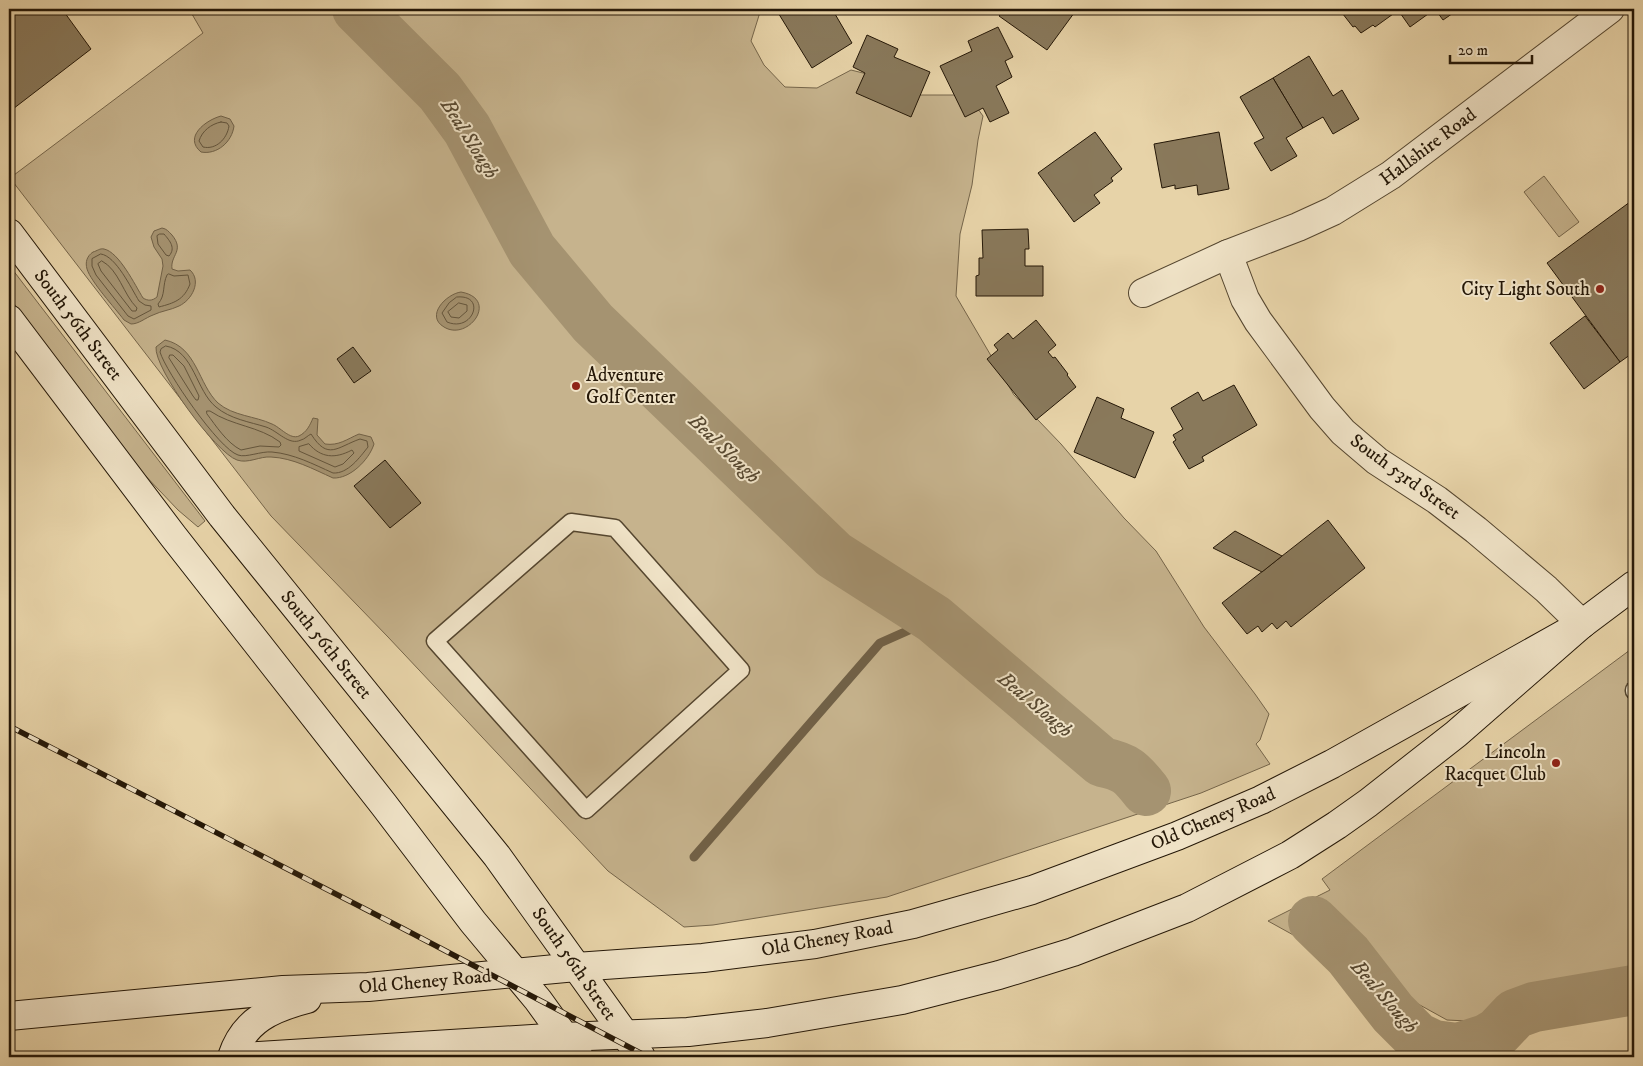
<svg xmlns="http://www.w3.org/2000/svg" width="1643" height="1066" font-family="'IM FELL DW Pica',serif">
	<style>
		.green { fill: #c6b38d; stroke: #75654a }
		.water { fill: #a59371; stroke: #716147 }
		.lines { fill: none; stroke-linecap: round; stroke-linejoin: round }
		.shore { stroke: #64553c; stroke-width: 1 }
		.stream { stroke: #716147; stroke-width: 9 }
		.river { stroke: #a59371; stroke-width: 50 }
		.building { fill: #89795b; stroke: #241707 }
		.service-casing { stroke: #55462f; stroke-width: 19 }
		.minor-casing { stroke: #55462f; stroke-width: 30 }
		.secondary-casing { stroke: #241707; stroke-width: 30 }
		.service { stroke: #efe2c6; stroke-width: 16 }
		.minor { stroke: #efe2c6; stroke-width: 28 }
		.secondary { stroke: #efe2c6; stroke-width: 28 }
		.rail-casing { stroke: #241707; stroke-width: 5.5 }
		.rail { stroke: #efe2c6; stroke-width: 4; stroke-dasharray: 11; stroke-linecap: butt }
		.poi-dot { fill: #8f2418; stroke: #efe2c6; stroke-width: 2 }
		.labels { text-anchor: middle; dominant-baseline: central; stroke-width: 4; stroke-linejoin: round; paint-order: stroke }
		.street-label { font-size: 19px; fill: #241707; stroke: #efe2c6 }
		.poi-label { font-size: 19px; fill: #241707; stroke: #efe2c6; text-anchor: end }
		.water-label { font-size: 20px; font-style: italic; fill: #584931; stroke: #efe2c6 }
	</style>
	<rect width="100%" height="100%" fill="#e7d3a8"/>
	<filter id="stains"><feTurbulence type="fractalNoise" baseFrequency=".004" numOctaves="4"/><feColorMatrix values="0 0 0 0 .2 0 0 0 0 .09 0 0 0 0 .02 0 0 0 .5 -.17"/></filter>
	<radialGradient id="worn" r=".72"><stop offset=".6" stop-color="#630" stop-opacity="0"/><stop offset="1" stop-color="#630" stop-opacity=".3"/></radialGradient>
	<g class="green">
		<path d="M189 9H761L751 41 764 65 785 87 817 88 851 70 879 77 896 95H968L983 116 978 140 972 185 960 234 956 296 1014 395 1061 444 1124 518 1156 551 1204 627 1255 694 1269 714 1260 740 1256 744 1270 764 1201 793 887 897 713 925 684 927 608 871 388 637 271 516 10 178 203 33Z"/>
		<path d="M1544 176 1579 222 1559 237 1524 192Z"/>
		<path d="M9 265 205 521 198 527 178 510 140 470 9 297Z"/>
		<path d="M1634 647V1004L1550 1025 1447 1020 1268 921 1330 890 1322 879Z"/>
	</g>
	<g class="water">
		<path d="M221 116 230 119 234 126C232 142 217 155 201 152 183 137 206 120 221 116Z"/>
		<path d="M162 228C167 229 168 231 172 235 185 251 170 255 172 269L178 271 190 270C202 281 192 300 179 306 171 310 161 311 153 315 145 318 139 324 131 324L124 320C115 308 91 282 87 269 85 262 87 256 93 252 97 251 100 248 104 249 119 252 135 285 143 298 148 301 152 301 157 297L163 266 162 259 154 247 151 237 154 231Z"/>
		<path d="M461 292C500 299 468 342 444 327 425 316 446 294 461 292Z"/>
		<path d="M165 340C197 347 198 384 218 403 233 416 255 416 272 424 280 427 290 440 299 436 307 432 310 425 313 418L318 419 317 435 325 444C339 446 347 439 359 434L371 437 374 444C369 460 350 479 333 478 313 469 293 458 271 457 260 456 248 464 237 460 216 453 154 369 156 347Z"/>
	</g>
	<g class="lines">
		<g class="shore">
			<path d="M221 122 227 123 229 126C227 139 216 150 203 147L199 141C202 131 211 124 221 122Z"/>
			<path d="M160 234H164C170 241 176 248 169 256L166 255 158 244 157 236Z"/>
			<path d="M101 254C116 256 131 288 139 301L145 305 151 306V310L134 319 128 316 96 275 92 266V259Z"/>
			<path d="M102 261C119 270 123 294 137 308L136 311H132L101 271 98 264Z"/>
			<path d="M169 274 174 276 188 275 190 284C184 300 174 303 159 307L158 304C166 295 162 285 167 275Z"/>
			<path d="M457 297C487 294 473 333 447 322L442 313 449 303Z"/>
			<path d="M459 303 467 305V311L459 318 451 317 448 312Z"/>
			<path d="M166 346C194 351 196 391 216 407 230 419 250 422 266 427 278 431 289 446 301 440 305 439 307 436 311 434 328 461 337 447 360 439L367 441 368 447C360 457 348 474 333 473 313 464 294 454 272 452 261 451 246 458 238 455 219 449 166 372 160 352L161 349Z"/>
			<path d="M170 355H173L184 366 199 396 198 400H196L193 396 169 358Z"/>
			<path d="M207 411H210C232 426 259 426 280 442L281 445 279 447 260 446 241 450C227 443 216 426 207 414Z"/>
			<path d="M309 444C321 458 335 459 352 450L354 453 343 464 335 467 299 451V447Z"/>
		</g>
		<path class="stream" d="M694 857 880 643 934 619"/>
		<g class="river">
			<path d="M357 9 440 92 467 129 532 250 593 323 834 555 934 619 1102 762C1126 767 1131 772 1146 791"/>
			<path d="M1313 921 1348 955 1393 1013 1417 1037 1434 1045 1458 1048 1486 1039 1498 1032 1515 1014 1534 1007 1634 990"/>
		</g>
	</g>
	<g class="building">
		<path d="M9 9H62L91 49 9 112Z"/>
		<path d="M780 9H835L838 13 835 14 852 43 812 68 777 11Z"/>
		<path d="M1005 9H1077L1047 50 999 16Z"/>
		<path d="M1339 9H1400L1375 27 1373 25 1361 33 1355 26 1353 27Z"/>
		<path d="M1400 9H1459L1443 20 1435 9 1410 27 1398 10Z"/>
		<path d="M998 27 1013 57 1005 61 1012 77 996 86 1009 113 990 122 983 108 965 117 940 66 972 51 968 41Z"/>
		<path d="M867 35 898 49 894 57 930 72 911 117 856 93 865 73 853 67Z"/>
		<path d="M1309 56 1333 96 1342 90 1359 119 1333 134 1323 117 1303 128 1273 78Z"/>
		<path d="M1273 78 1303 128 1286 138 1297 156 1271 171 1254 143 1264 138 1240 97Z"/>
		<path d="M1095 132 1122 169 1111 178 1113 181 1094 195 1100 203 1074 222 1038 173Z"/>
		<path d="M1219 132 1229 189 1198 195 1197 185 1175 189V185L1162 188 1154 144Z"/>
		<path d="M1634 199V352L1620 362 1547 263Z"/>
		<path d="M1028 229 1029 249H1025V266H1043V296H976V276L979 275V258H983L982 230Z"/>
		<path d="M1585 316 1620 362 1584 389 1550 343Z"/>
		<path d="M1036 320 1056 345 1048 352 1053 358 1055 357 1068 374 1067 375 1076 387 1036 420 987 359 998 350 994 345 1008 333 1013 339Z"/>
		<path d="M353 347 371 371 354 383 337 359Z"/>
		<path d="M1234 385 1257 425 1202 457 1204 461 1189 469 1173 442 1176 440 1173 435 1183 429 1171 408 1198 392 1203 401Z"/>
		<path d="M1097 397 1124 409 1121 418 1154 432 1135 478 1074 452Z"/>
		<path d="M385 460 421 503 390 528 354 486Z"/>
		<path d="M1328 520 1365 568 1291 627 1286 621 1277 629 1272 623 1262 632 1258 626 1247 634 1222 603Z"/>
		<path d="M1235 531 1282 556 1262 572 1213 548Z"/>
	</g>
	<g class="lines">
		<g class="service-casing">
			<g id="service">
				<path d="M571 522 615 528 741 670 586 810 435 641Z"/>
				<path d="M1634 691V690"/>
			</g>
		</g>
		<g class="minor-casing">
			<g id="minor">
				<path d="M1228 254 1245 299 1258 321 1322 408 1343 432 1377 461 1437 500 1476 530 1546 589 1582 624"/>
				<path d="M1143 293 1228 254 1298 227 1333 211 1391 175 1610 9"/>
			</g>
		</g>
		<g class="secondary-casing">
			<g id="secondary">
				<path d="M9 233 222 516 497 856 641 1057"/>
				<path d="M9 319 173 536 384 805 473 922 538 1000 579 1057"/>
				<path d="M9 1016 283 990 368 987 576 967 703 958 815 944 913 924 1032 890 1177 836 1261 800 1332 764 1582 624"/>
				<path d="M232 1057C244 1020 272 1008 307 999"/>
				<path d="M244 1057 564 1037 688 1032 767 1023 902 1000 999 975 1073 952 1187 908 1290 855 1337 825 1368 803 1424 759 1456 734 1582 624 1634 585"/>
			</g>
		</g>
		<use href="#service" class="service"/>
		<use href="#minor" class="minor"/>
		<use href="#secondary" class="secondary"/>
		<g class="rail-casing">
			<path id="rail" d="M9 726 400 927 648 1057"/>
		</g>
		<use href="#rail" class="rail"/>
	</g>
	<g class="poi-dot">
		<circle cx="1600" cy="289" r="5"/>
		<circle cx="576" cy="386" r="5"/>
		<circle cx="1556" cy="763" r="5"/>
	</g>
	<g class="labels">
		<g class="street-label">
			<text transform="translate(1428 147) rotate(-37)">Hallshire Road</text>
			<text transform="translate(78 325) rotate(53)">South 56th Street</text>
			<text transform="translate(1405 477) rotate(36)">South 53rd Street</text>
			<text transform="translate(326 645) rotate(51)">South 56th Street</text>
			<text transform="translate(1213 819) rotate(-23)">Old Cheney Road</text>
			<text transform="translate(827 939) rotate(-10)">Old Cheney Road</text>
			<text transform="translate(574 964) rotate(55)">South 56th Street</text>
			<text transform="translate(425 982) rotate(-5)">Old Cheney Road</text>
		</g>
		<g class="poi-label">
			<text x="1590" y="289">City Light South</text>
			<text x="586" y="375" text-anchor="start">Adventure<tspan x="586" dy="22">Golf Center</tspan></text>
			<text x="1546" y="752">Lincoln<tspan x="1546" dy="22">Racquet Club</tspan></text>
		</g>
		<g class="water-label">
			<text transform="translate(469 139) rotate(58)">Beal Slough</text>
			<text transform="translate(724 449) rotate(44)">Beal Slough</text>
			<text transform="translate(1035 705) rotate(40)">Beal Slough</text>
			<text transform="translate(1384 997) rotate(49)">Beal Slough</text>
		</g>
	</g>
	<rect width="1643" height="1066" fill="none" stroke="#e7d3a8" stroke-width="30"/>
	<rect x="10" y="10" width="1623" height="1046" fill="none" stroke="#241707" stroke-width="2.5"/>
	<rect x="15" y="15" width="1613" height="1036" fill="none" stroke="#241707"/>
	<path d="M1450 55v8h82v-8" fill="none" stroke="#241707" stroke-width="2.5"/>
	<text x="1458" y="55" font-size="15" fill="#241707" stroke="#efe2c6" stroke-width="4" paint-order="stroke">20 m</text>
	<rect width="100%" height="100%" filter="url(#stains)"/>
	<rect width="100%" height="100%" fill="url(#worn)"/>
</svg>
